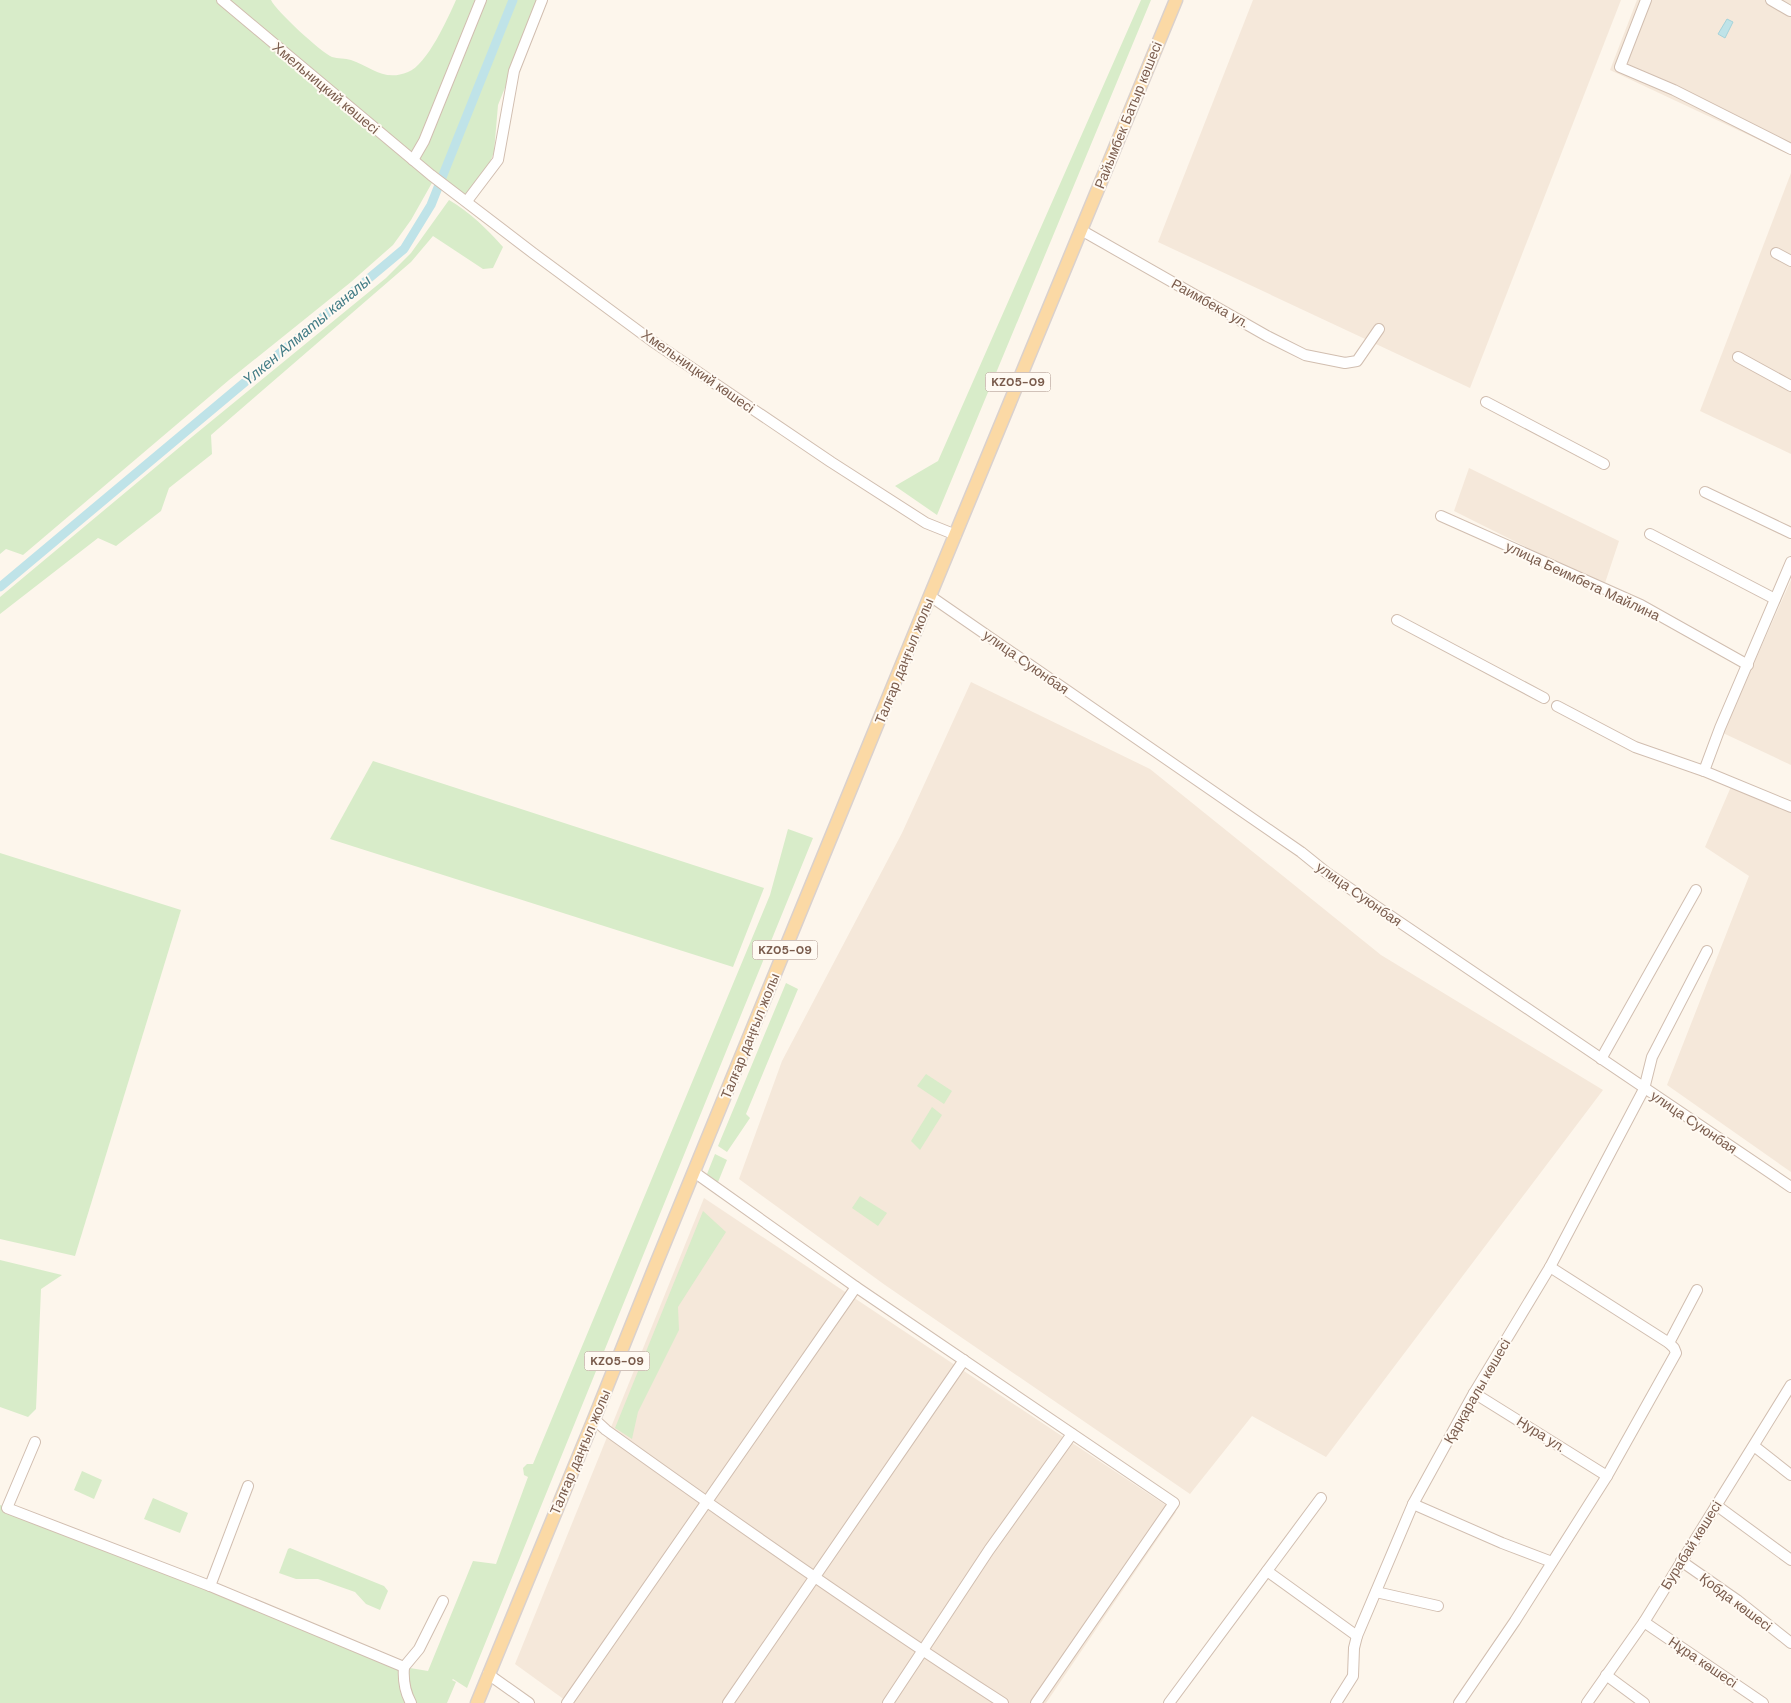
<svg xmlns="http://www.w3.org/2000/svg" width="1791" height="1703" font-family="'DM Sans',sans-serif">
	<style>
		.residential { fill: #f5e8da }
		.green { fill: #d8ecc9 }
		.water { fill: #bfe3e8; stroke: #a5d3da }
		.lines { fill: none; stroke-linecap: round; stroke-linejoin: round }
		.canal { stroke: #bfe3e8; stroke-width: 9 }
		.minor-casing { stroke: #d1beb0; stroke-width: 12 }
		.major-casing { stroke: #dad1cd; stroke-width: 15 }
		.minor { stroke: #fff; stroke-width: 10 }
		.major { stroke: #fbd9a5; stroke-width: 12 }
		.labels { text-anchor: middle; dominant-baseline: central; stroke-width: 4; stroke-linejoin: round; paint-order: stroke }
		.shield { fill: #fffaf3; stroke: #a28b7f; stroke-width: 1 }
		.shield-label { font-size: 12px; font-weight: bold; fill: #7a5c4d }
		.street-label { font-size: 14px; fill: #7a5c4d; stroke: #fffaf3 }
		.water-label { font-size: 15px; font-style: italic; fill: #437c86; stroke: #fffaf3 }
	</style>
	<rect width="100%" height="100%" fill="#fdf6ec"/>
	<g class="residential">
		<path d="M1253 0H1621L1470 388 1158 242Z"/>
		<path d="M1637 0H1791V155L1610 70Z"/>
		<path d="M1791 173V454L1700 411Z"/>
		<path d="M1469 468 1619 541 1604 586 1454 511Z"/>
		<path d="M1791 580V765L1723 733Z"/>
		<path d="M971 682 1150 769 1381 955 1603 1090 1326 1457 1252 1416 1190 1494 885 1285 739 1179 782 1061 902 833Z"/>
		<path d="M1733 782 1791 807V1172L1667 1085 1749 876 1705 847Z"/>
		<path d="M704 1198 1176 1512 1046 1703H569L515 1664Z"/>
	</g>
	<g class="green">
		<path d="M0 0H271C276 11 322 53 332 57 338 59 345 58 351 60 372 67 384 82 408 72 427 65 448 18 456 0H540L498 105 494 152 487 170 466 195 437 174 411 220 393 245 351 282 229 380 23 555 6 549 0 554Z"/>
		<path d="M1141 0H1151L937 515 895 486 938 461Z"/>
		<path d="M449 200C470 212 487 229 503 247L493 268 483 269 433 236 411 262 211 435 212 454 169 488 161 511 116 546 98 538 0 614V597L187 441 386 278 411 253Z"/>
		<path d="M373 761 764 888 733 967 330 839Z"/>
		<path d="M788 829 813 838 467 1688 453 1679 452 1680 456 1682 447 1703H0V1505L210 1586 404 1667 428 1671 473 1561 496 1564 528 1477 524 1475 523 1468 527 1464H533L770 895Z"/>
		<path d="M0 853 181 910 75 1256 0 1239Z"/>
		<path d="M786 983 798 989 746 1114 750 1118 727 1152 718 1146Z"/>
		<path d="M926 1074 952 1091 944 1104 917 1086Z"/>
		<path d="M932 1107 942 1115 920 1150 911 1141Z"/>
		<path d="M715 1154 727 1160 716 1187 705 1179Z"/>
		<path d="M860 1196 887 1213 878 1226 852 1208Z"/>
		<path d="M703 1211 726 1232 678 1307 679 1330 638 1412 632 1439 615 1428Z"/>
		<path d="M0 1260 62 1275 41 1289 36 1409 28 1417 0 1407Z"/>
		<path d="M82 1471 102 1480 94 1499 74 1490Z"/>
		<path d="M153 1498 188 1513 180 1533 144 1519Z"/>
		<path d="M290 1548 384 1586 388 1591 380 1610 366 1604 355 1592 318 1579H296L279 1573 288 1549Z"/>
	</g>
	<path class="water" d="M1727 19 1733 22 1725 38 1718 34Z"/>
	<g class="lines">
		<path class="canal" d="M0 587 404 249 431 205 513 0"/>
		<g class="minor-casing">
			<g id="minor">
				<path d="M222 0 431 175 533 253 652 341 831 462 926 523 956 535"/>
				<path d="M1646 0 1620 67 1674 90 1791 149"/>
				<path d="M1771 0 1790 11"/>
				<path d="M413 160 424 141 481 0"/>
				<path d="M467 201 498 160 514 71 542 0"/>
				<path d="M1081 230 1267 336 1305 355 1345 363 1357 361 1379 329"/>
				<path d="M1776 253 1791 261"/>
				<path d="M1738 357 1791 386"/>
				<path d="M1486 402 1604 464"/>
				<path d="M1705 492 1791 533"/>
				<path d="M1441 516 1641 605 1748 665"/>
				<path d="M1650 534 1775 599"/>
				<path d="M1791 562 1720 728 1704 771 1791 807"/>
				<path d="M930 596 1301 852 1327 873 1791 1187"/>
				<path d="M1397 620 1544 698"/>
				<path d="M1557 706 1635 747 1704 771"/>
				<path d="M1601 1059 1696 890"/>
				<path d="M694 1172 856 1287 1174 1503 1036 1703"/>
				<path d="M1550 1267 1669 1343"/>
				<path d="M1474 1393 1607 1476"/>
				<path d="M594 1419 606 1430C737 1524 868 1616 1003 1703"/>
				<path d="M35 1442 7 1508 210 1586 404 1667 419 1649 443 1601"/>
				<path d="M1754 1446 1791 1475"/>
				<path d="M1413 1504 1502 1543 1552 1562"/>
				<path d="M1716 1505 1791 1560"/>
				<path d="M1681 1561 1737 1600 1791 1643"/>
				<path d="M1267 1571 1357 1636"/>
				<path d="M210 1586 248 1486"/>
				<path d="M1376 1592 1438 1606"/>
				<path d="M1644 1622 1763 1703"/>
				<path d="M404 1667C403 1679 405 1692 411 1703"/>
				<path d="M488 1674 529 1703"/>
				<path d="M1606 1675 1644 1703"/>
				<path d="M567 1703 856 1287"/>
				<path d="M728 1703 964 1360"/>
				<path d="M888 1703 989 1550 1072 1434"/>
				<path d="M1169 1703 1321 1498"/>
				<path d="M1336 1703 1353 1676 1354 1648 1357 1636 1413 1504 1474 1393 1550 1267 1644 1089 1652 1057 1707 951"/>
				<path d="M1459 1703 1515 1621 1607 1476 1676 1353 1674 1348 1669 1343 1697 1290"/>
				<path d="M1587 1703 1644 1622 1791 1385"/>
			</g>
		</g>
		<g class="major-casing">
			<path id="major" d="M477 1703 594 1419 656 1264 927 603 1176 0"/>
		</g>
		<use href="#minor" class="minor"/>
		<use href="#major" class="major"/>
	</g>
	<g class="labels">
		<g class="shield">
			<rect x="985.5" y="372.5" width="65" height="19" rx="4"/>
			<rect x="752.5" y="940.5" width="65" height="19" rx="4"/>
			<rect x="584.5" y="1351.5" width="65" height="19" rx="4"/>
		</g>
		<g class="shield-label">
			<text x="1018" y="382">KZ05-09</text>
			<text x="785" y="950">KZ05-09</text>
			<text x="617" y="1361">KZ05-09</text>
		</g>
		<g class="street-label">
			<text transform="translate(326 88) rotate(40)">Хмельницкий көшесі</text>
			<text transform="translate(1128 115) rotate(-68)">Райымбек Батыр көшесі</text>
			<text transform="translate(1210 303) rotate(29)">Раимбека ул.</text>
			<text transform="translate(698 371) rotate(35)">Хмельницкий көшесі</text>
			<text transform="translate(1583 581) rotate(25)">улица Беимбета Майлина</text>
			<text transform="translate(904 661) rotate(-68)">Талғар даңғыл жолы</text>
			<text transform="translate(1026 662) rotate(35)">улица Суюнбая</text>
			<text transform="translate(1359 894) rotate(35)">улица Суюнбая</text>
			<text transform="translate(750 1036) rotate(-68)">Талғар даңғыл жолы</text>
			<text transform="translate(1694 1122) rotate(34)">улица Суюнбая</text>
			<text transform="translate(1477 1391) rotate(-60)">Қарқаралы көшесі</text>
			<text transform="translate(1541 1434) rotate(32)">Нура ул.</text>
			<text transform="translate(580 1452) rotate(-67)">Талғар даңғыл жолы</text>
			<text transform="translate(1691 1545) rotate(-58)">Бурабай көшесі</text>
			<text transform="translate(1736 1602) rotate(37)">Қобда көшесі</text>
			<text transform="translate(1703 1662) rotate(34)">Нұра көшесі</text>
		</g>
		<g class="water-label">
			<text transform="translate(307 330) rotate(-40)">Үлкен Алматы каналы</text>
		</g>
	</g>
</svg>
